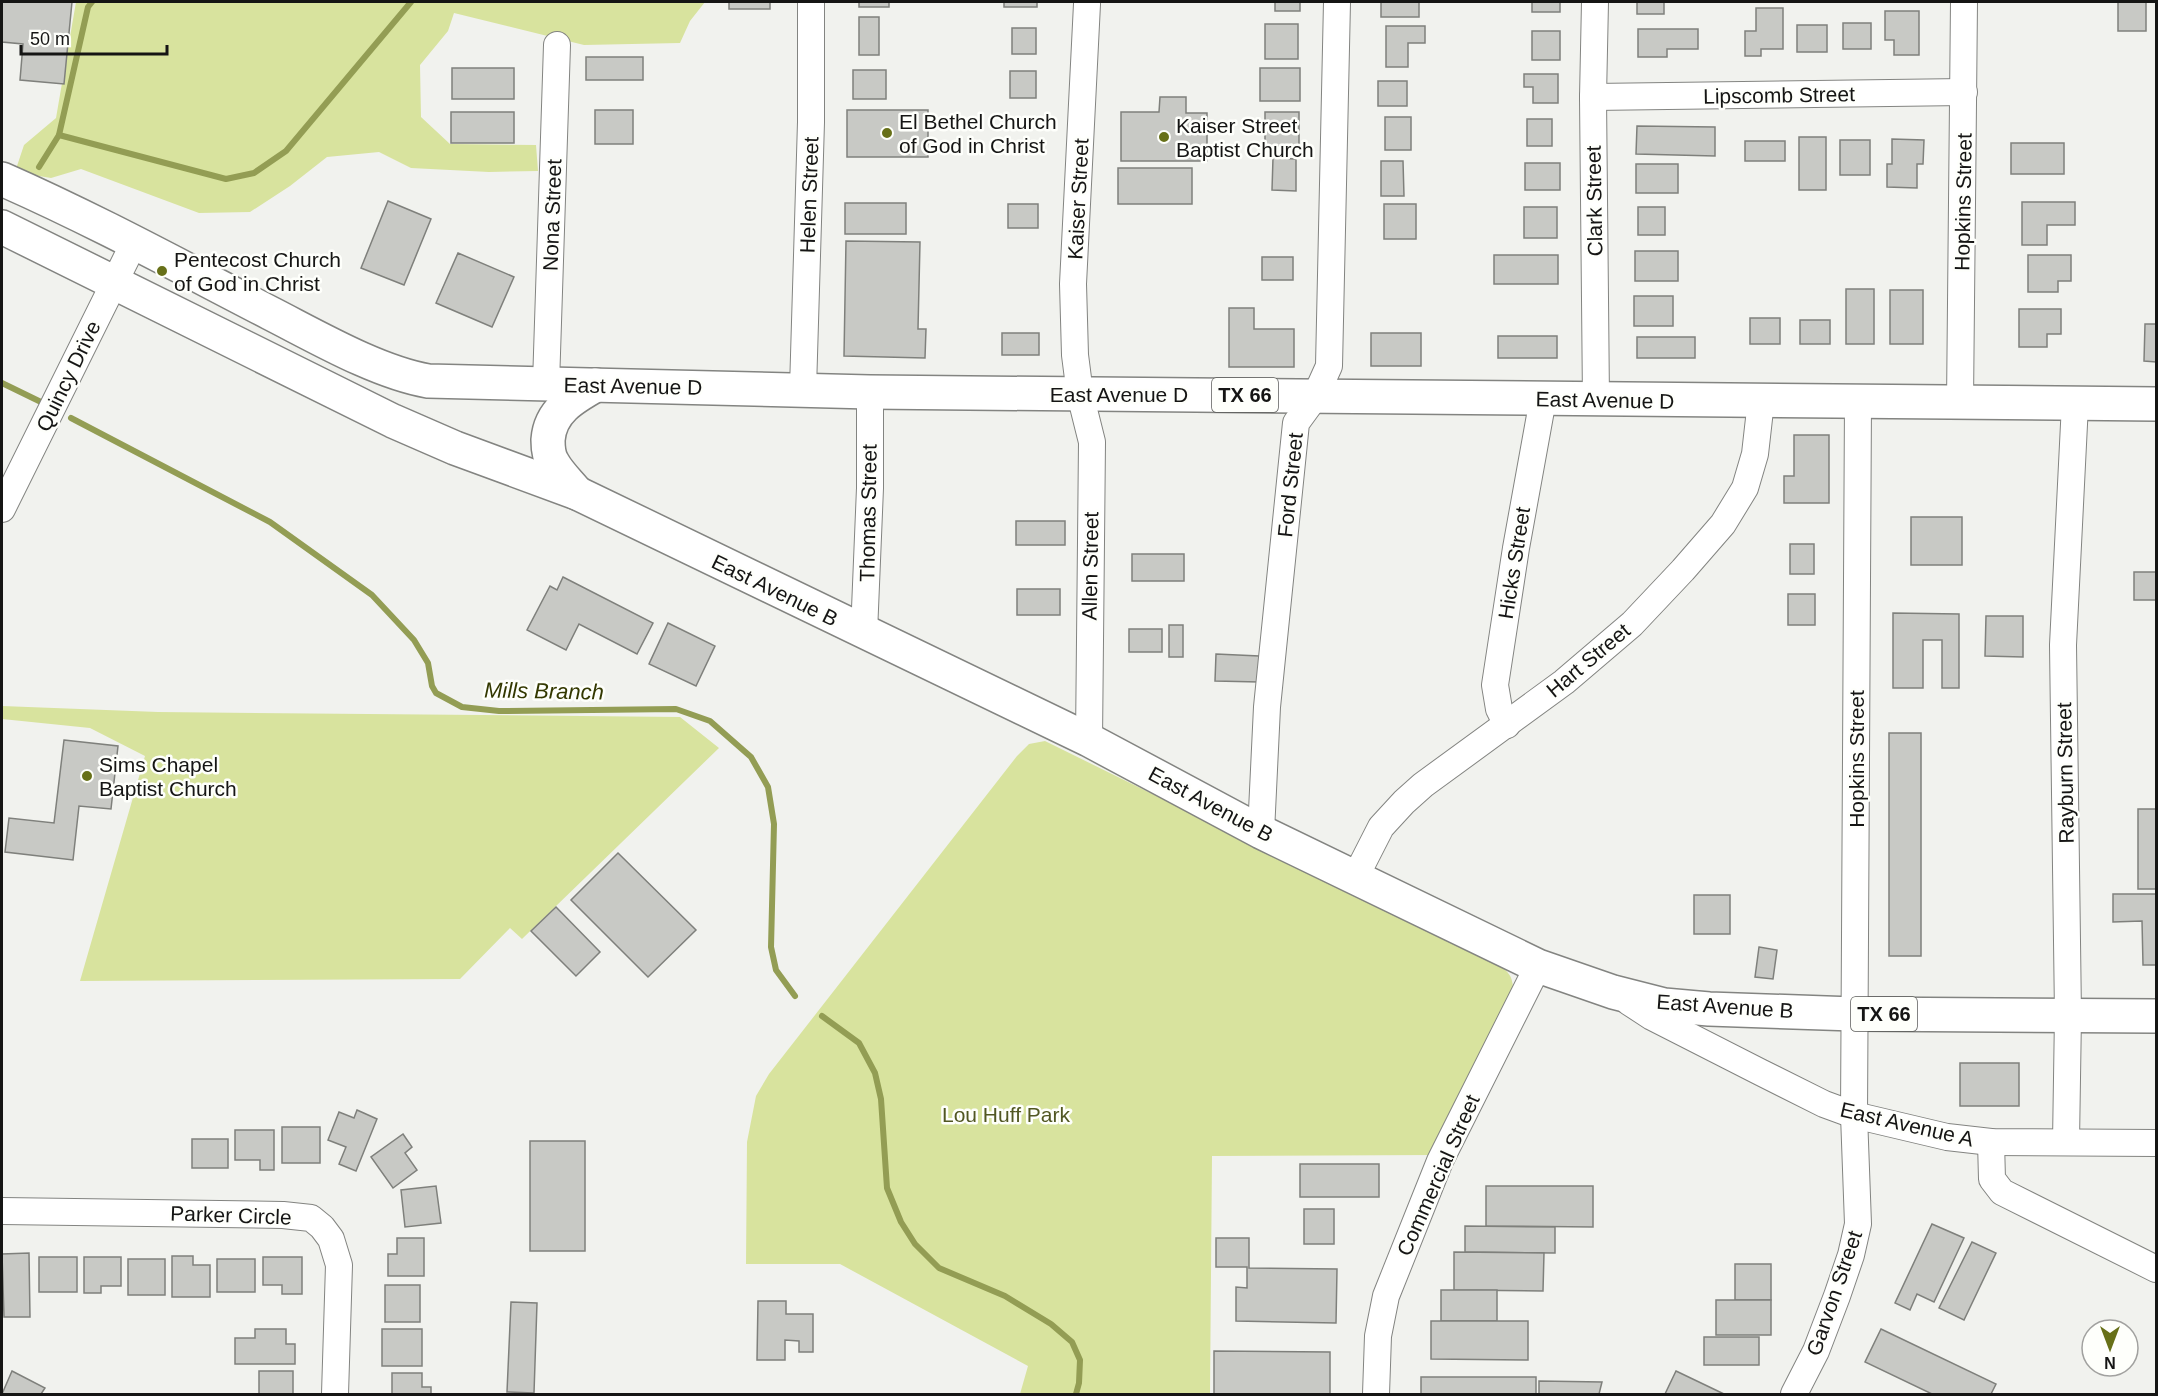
<svg xmlns="http://www.w3.org/2000/svg" width="2158" height="1396" font-family="Helvetica,sans-serif">
	<style>
		.green { fill: #d8e39e }
		.lines { fill: none; stroke-linecap: round; stroke-linejoin: round }
		.stream { stroke: #939d54; stroke-width: 6 }
		.building { fill: #c8c9c5; stroke: #7f807c; stroke-width: 1.5 }
		.minor-casing { stroke: #838481; stroke-width: 28 }
		.major-casing { stroke: #838481; stroke-width: 36 }
		.minor { stroke: #fff; stroke-width: 26 }
		.major { stroke: #fff; stroke-width: 33 }
		.poi-dot { fill: #677018; stroke: #fefffb; stroke-width: 2 }
		.labels { text-anchor: middle; dominant-baseline: central; stroke-width: 5; stroke-linejoin: round; paint-order: stroke }
		.shield { fill: #fefffb; stroke: #5b5b59; stroke-width: 1.5 }
		.shield-label { font-size: 20px; font-weight: bold; fill: #151514 }
		.street-label { font-size: 21px; fill: #151514; stroke: #fefffb }
		.poi-label { font-size: 21px; fill: #151514; stroke: #fefffb; text-anchor: start }
		.park-label { font-size: 21px; fill: #515722; stroke: #fefffb }
		.water-label { font-size: 22px; font-style: italic; fill: #333800; stroke: #fefffb }
	</style>
	<rect width="100%" height="100%" fill="#f1f2ee"/>
	<g class="green">
		<path d="M76 2H705L690 21 680 43 584 45 454 13 448 31 420 65 421 117 450 144 536 145 538 171 489 172 411 168 379 152 327 157 290 186 250 212 199 213 81 169 51 178 15 172 24 145 56 118Z"/>
		<path d="M2 706 158 712 680 717 719 748 522 939 510 928 460 979 80 981 145 756 90 728 2 719Z"/>
		<path d="M1045 741 1499 965C1508 972 1512 975 1513 987L1433 1155 1212 1156 1210 1394H1020L1028 1366 840 1264H746L747 1142 756 1096 769 1074 1017 756 1029 744Z"/>
	</g>
	<g class="lines">
		<g class="stream">
			<path d="M59 135 226 179 254 173 286 151 411 2"/>
			<path d="M39 167 59 135 88 7 92 2"/>
			<path d="M2 383 41 402"/>
			<path d="M71 418 270 522 372 595 414 640 428 663 432 686 436 693 462 707 499 711 676 709 710 721 751 757 768 787 774 824 771 947 776 970 795 996"/>
			<path d="M822 1016 859 1043 875 1073 881 1099 887 1188 901 1222 915 1244 939 1268 1005 1296 1051 1324 1072 1342 1080 1360 1079 1383 1076 1394"/>
		</g>
	</g>
	<g class="building">
		<path d="M2 2H72L64 84 20 80 23 44 2 42Z"/>
		<rect x="729" y="2" width="41" height="7"/>
		<rect x="859" y="2" width="30" height="5"/>
		<rect x="1004" y="2" width="33" height="5"/>
		<rect x="1275" y="2" width="25" height="9"/>
		<rect x="1381" y="2" width="38" height="15"/>
		<rect x="1532" y="2" width="28" height="10"/>
		<rect x="1637" y="2" width="27" height="12"/>
		<rect x="2118" y="2" width="28" height="29"/>
		<path d="M1756 8H1783V49H1761V56H1745V31H1756Z"/>
		<path d="M1885 11H1919V55H1894V40H1885Z"/>
		<rect x="859" y="17" width="20" height="38"/>
		<rect x="1843" y="23" width="28" height="26"/>
		<rect x="1265" y="24" width="33" height="35"/>
		<rect x="1797" y="25" width="30" height="27"/>
		<path d="M1386 26H1425V43H1408V67H1386Z"/>
		<rect x="1012" y="28" width="24" height="26"/>
		<path d="M1638 29H1698V49H1667V57H1638Z"/>
		<rect x="1532" y="31" width="28" height="29"/>
		<rect x="586" y="57" width="57" height="23"/>
		<rect x="452" y="68" width="62" height="31"/>
		<rect x="1260" y="68" width="40" height="33"/>
		<rect x="853" y="70" width="33" height="29"/>
		<rect x="1010" y="71" width="26" height="27"/>
		<path d="M1524 74H1558V103H1533V87H1524Z"/>
		<rect x="1378" y="81" width="29" height="25"/>
		<path d="M1160 97H1186V113H1207V161H1121V112H1159Z"/>
		<rect x="595" y="110" width="38" height="34"/>
		<rect x="847" y="110" width="81" height="47"/>
		<rect x="451" y="112" width="63" height="31"/>
		<rect x="1265" y="112" width="34" height="34"/>
		<rect x="1385" y="117" width="26" height="33"/>
		<rect x="1527" y="119" width="25" height="27"/>
		<path d="M1637 126 1715 127V156L1636 154Z"/>
		<rect x="1799" y="137" width="27" height="53"/>
		<path d="M1892 139 1924 140 1923 164H1917V188L1887 187V164H1892Z"/>
		<rect x="1840" y="140" width="30" height="35"/>
		<rect x="1745" y="141" width="40" height="20"/>
		<rect x="2011" y="143" width="53" height="31"/>
		<path d="M1273 158 1296 159V191L1272 190Z"/>
		<path d="M1381 161H1403L1404 196H1381Z"/>
		<rect x="1525" y="163" width="35" height="27"/>
		<rect x="1636" y="164" width="42" height="29"/>
		<rect x="1118" y="168" width="74" height="36"/>
		<path d="M388 201 431 219 404 285 361 268Z"/>
		<path d="M2022 202H2075V225H2047V245H2022Z"/>
		<rect x="845" y="203" width="61" height="31"/>
		<rect x="1008" y="204" width="30" height="24"/>
		<rect x="1384" y="204" width="32" height="35"/>
		<rect x="1524" y="207" width="33" height="31"/>
		<rect x="1638" y="207" width="27" height="28"/>
		<path d="M846 241 920 242 918 329H926L925 358 844 356Z"/>
		<rect x="1635" y="251" width="43" height="30"/>
		<path d="M458 253 514 277 492 327 436 303Z"/>
		<rect x="1494" y="255" width="64" height="29"/>
		<path d="M2028 255H2071V281H2058V292H2028Z"/>
		<rect x="1262" y="257" width="31" height="23"/>
		<rect x="1846" y="289" width="28" height="55"/>
		<rect x="1890" y="290" width="33" height="54"/>
		<rect x="1634" y="296" width="39" height="30"/>
		<path d="M1229 308H1254V329H1294V367H1229Z"/>
		<path d="M2019 309H2061V334H2047V347H2019Z"/>
		<rect x="1750" y="318" width="30" height="26"/>
		<rect x="1800" y="320" width="30" height="24"/>
		<path d="M2145 324H2156V362L2144 361Z"/>
		<rect x="1002" y="333" width="37" height="22"/>
		<rect x="1371" y="333" width="50" height="33"/>
		<rect x="1498" y="336" width="59" height="22"/>
		<rect x="1637" y="337" width="58" height="21"/>
		<path d="M1794 435H1829V503H1784V476H1794Z"/>
		<rect x="1911" y="517" width="51" height="48"/>
		<rect x="1016" y="521" width="49" height="24"/>
		<rect x="1790" y="544" width="24" height="30"/>
		<rect x="1132" y="554" width="52" height="27"/>
		<rect x="2134" y="572" width="22" height="28"/>
		<path d="M563 577 653 623 637 654 579 624 566 650 527 630 550 586 557 590Z"/>
		<rect x="1017" y="589" width="43" height="26"/>
		<rect x="1788" y="594" width="27" height="31"/>
		<path d="M1893 613 1959 614V688H1942V640H1923V688H1893Z"/>
		<path d="M1986 616H2023V657L1985 656Z"/>
		<path d="M668 623 715 646 696 686 649 664Z"/>
		<rect x="1169" y="625" width="14" height="32"/>
		<rect x="1129" y="629" width="33" height="23"/>
		<path d="M1216 654 1259 656V682L1215 681Z"/>
		<rect x="1889" y="733" width="32" height="223"/>
		<path d="M64 740 118 746 111 809 79 806 73 860 5 852 9 818 54 823Z"/>
		<rect x="2138" y="809" width="18" height="80"/>
		<path d="M618 853 696 930 648 977 571 900Z"/>
		<path d="M2113 894H2156V965H2143L2142 921 2113 922Z"/>
		<rect x="1694" y="895" width="36" height="39"/>
		<path d="M556 907 600 952 576 976 531 931Z"/>
		<path d="M1759 947 1777 950 1773 979 1755 977Z"/>
		<rect x="1960" y="1063" width="59" height="43"/>
		<path d="M357 1110 377 1119 356 1171 339 1164 346 1147 328 1140 339 1112 354 1118Z"/>
		<rect x="282" y="1127" width="38" height="36"/>
		<path d="M235 1130H274V1170H260V1160H235Z"/>
		<path d="M403 1134 412 1147 405 1153 417 1170 393 1188 371 1157Z"/>
		<rect x="192" y="1139" width="36" height="29"/>
		<rect x="530" y="1141" width="55" height="110"/>
		<rect x="1300" y="1164" width="79" height="33"/>
		<path d="M436 1186 441 1223 405 1227 401 1190Z"/>
		<path d="M1486 1186H1593V1227L1486 1226Z"/>
		<rect x="1304" y="1209" width="30" height="35"/>
		<path d="M1932 1224 1964 1238 1934 1302 1917 1294 1910 1310 1895 1303Z"/>
		<path d="M1465 1226 1555 1227V1253L1465 1252Z"/>
		<path d="M397 1238H424V1276H388V1254H397Z"/>
		<path d="M1216 1238H1249V1268L1337 1269 1336 1323 1236 1321V1287L1247 1288V1267H1216Z"/>
		<path d="M1972 1242 1996 1253 1964 1320 1939 1308Z"/>
		<path d="M1454 1252 1544 1253 1543 1291 1454 1290Z"/>
		<path d="M29 1253 30 1317H4L2 1254Z"/>
		<path d="M172 1256H193V1265H210V1297H172Z"/>
		<rect x="39" y="1257" width="38" height="35"/>
		<path d="M84 1257H121V1286H101V1293H84Z"/>
		<path d="M263 1257H302V1294H282V1285H263Z"/>
		<rect x="128" y="1259" width="37" height="36"/>
		<rect x="217" y="1259" width="38" height="33"/>
		<rect x="1735" y="1264" width="36" height="36"/>
		<rect x="385" y="1285" width="35" height="37"/>
		<rect x="1441" y="1290" width="56" height="31"/>
		<rect x="1716" y="1300" width="55" height="35"/>
		<path d="M758 1301H786V1314H813V1352H799V1341L785 1340V1360H757Z"/>
		<path d="M511 1302 537 1303 534 1393 507 1392Z"/>
		<path d="M1431 1321H1528V1360L1431 1359Z"/>
		<path d="M255 1329H286V1344H295V1364H235V1338H255Z"/>
		<rect x="382" y="1329" width="40" height="37"/>
		<path d="M1881 1329 1996 1384 1991 1394H1932L1865 1362Z"/>
		<rect x="1704" y="1337" width="55" height="28"/>
		<path d="M1214 1351 1330 1352V1394H1214Z"/>
		<path d="M12 1371 45 1388 41 1394H2Z"/>
		<rect x="259" y="1371" width="34" height="23"/>
		<path d="M1676 1371 1724 1394H1665Z"/>
		<path d="M392 1373H422V1387H431V1394H392Z"/>
		<rect x="1421" y="1377" width="115" height="17"/>
		<path d="M1539 1381 1602 1382 1599 1394H1539Z"/>
	</g>
	<g class="lines">
		<g class="minor-casing">
			<g id="minor">
				<path d="M1595 2 1593 97 1596 400"/>
				<path d="M1087 4 1073 284 1075 355 1080 394 1092 442 1089 740"/>
				<path d="M1593 97 1964 92"/>
				<path d="M546 384 557 45"/>
				<path d="M803 389 811 122V2"/>
				<path d="M1960 403 1964 2"/>
				<path d="M2 509 134 243"/>
				<path d="M864 633 870 488V392"/>
				<path d="M1507 725 1499 709 1495 685 1516 548 1543 399"/>
				<path d="M1261 832 1267 707 1296 423 1315 397 1329 366 1337 2"/>
				<path d="M1356 876 1381 827 1404 802 1423 785 1564 682 1632 624 1683 570 1723 524 1745 488 1755 454 1761 401"/>
				<path d="M1629 1002 1652 1017 1760 1072 1824 1104 1854 1115 1947 1137 1991 1142 2156 1143"/>
				<path d="M1991 1142 1992 1179 2002 1192 2156 1269"/>
				<path d="M2066 1142 2068 1015 2063 645 2075 404"/>
				<path d="M2 1211 283 1215 311 1218 322 1227 331 1239 339 1265 335 1394"/>
				<path d="M1376 1394 1378 1336 1386 1296 1440 1161 1538 966"/>
				<path d="M1794 1394 1816 1351 1837 1296 1851 1255 1858 1224 1854 1115 1858 402"/>
			</g>
		</g>
		<g class="major-casing">
			<g id="major">
				<path d="M2 179C93 219 181 267 270 313 317 337 377 372 428 381L870 392 2156 404"/>
				<path d="M2 227 393 421 455 448 577 493 1089 740 1261 832 1538 966 1613 992 1664 1005 1709 1009 1854 1014 2156 1016"/>
				<path d="M577 493C569 483 559 474 553 463 549 457 548 447 548 440 550 411 573 398 596 385"/>
			</g>
		</g>
		<use href="#minor" class="minor"/>
		<use href="#major" class="major"/>
	</g>
	<g class="poi-dot">
		<circle cx="887" cy="133" r="6"/>
		<circle cx="1164" cy="137" r="6"/>
		<circle cx="162" cy="271" r="6"/>
		<circle cx="87" cy="776" r="6"/>
	</g>
	<g class="labels">
		<g class="shield">
			<rect x="1212" y="378" width="66" height="34" rx="4.5"/>
			<rect x="1851" y="997" width="66" height="34" rx="4.5"/>
		</g>
		<g class="shield-label">
			<text x="1245" y="395">TX 66</text>
			<text x="1884" y="1014">TX 66</text>
		</g>
		<g class="street-label">
			<text transform="translate(1779 95) rotate(-1)">Lipscomb Street</text>
			<text transform="translate(809 195) rotate(-88)">Helen Street</text>
			<text transform="translate(1078 199) rotate(-87)">Kaiser Street</text>
			<text transform="translate(1594 201) rotate(-91)">Clark Street</text>
			<text transform="translate(1963 202) rotate(-89)">Hopkins Street</text>
			<text transform="translate(552 215) rotate(-88)">Nona Street</text>
			<text transform="translate(68 376) rotate(-64)">Quincy Drive</text>
			<text transform="translate(633 386) rotate(1)">East Avenue D</text>
			<text x="1119" y="394">East Avenue D</text>
			<text transform="translate(1605 400) rotate(1)">East Avenue D</text>
			<text transform="translate(1290 485) rotate(-84)">Ford Street</text>
			<text transform="translate(868 513) rotate(-89)">Thomas Street</text>
			<text transform="translate(1514 563) rotate(-81)">Hicks Street</text>
			<text transform="translate(1090 566) rotate(-89)">Allen Street</text>
			<text transform="translate(775 590) rotate(26)">East Avenue B</text>
			<text transform="translate(1588 660) rotate(-40)">Hart Street</text>
			<text transform="translate(1856 759) rotate(-90)">Hopkins Street</text>
			<text transform="translate(2065 773) rotate(-91)">Rayburn Street</text>
			<text transform="translate(1211 804) rotate(28)">East Avenue B</text>
			<text transform="translate(1725 1006) rotate(4)">East Avenue B</text>
			<text transform="translate(1907 1124) rotate(13)">East Avenue A</text>
			<text transform="translate(1438 1175) rotate(-66)">Commercial Street</text>
			<text transform="translate(231 1215) rotate(2)">Parker Circle</text>
			<text transform="translate(1834 1293) rotate(-71)">Garvon Street</text>
		</g>
		<g class="poi-label">
			<text x="899" y="121">El Bethel Church<tspan x="899" dy="24">of God in Christ</tspan></text>
			<text x="1176" y="125">Kaiser Street<tspan x="1176" dy="24">Baptist Church</tspan></text>
			<text x="174" y="259">Pentecost Church<tspan x="174" dy="24">of God in Christ</tspan></text>
			<text x="99" y="764">Sims Chapel<tspan x="99" dy="24">Baptist Church</tspan></text>
		</g>
		<g class="park-label">
			<text x="1006" y="1114">Lou Huff Park</text>
		</g>
		<g class="water-label">
			<text transform="translate(544 691) rotate(1)">Mills Branch</text>
		</g>
	</g>
	<rect width="2158" height="1396" fill="none" stroke="#151514" stroke-width="6"/>
	<g transform="translate(2110 1348) rotate(180)"><circle r="28" fill="#fefffb" stroke="#a1a19f" stroke-width="1.5"/>
	<path d="M0-4.5L10 22L0 15L-10 22Z" fill="#677018"/>
	<text y="-9" font-size="16" font-weight="bold" text-anchor="middle" fill="#151514">N</text>
	</g>
	<path d="M21 45v9h146v-9" fill="none" stroke="#151514" stroke-width="3"/>
	<text x="30" y="45" font-size="18" fill="#151514" stroke="#fefffb" stroke-width="4.5" paint-order="stroke">50 m</text>
</svg>
